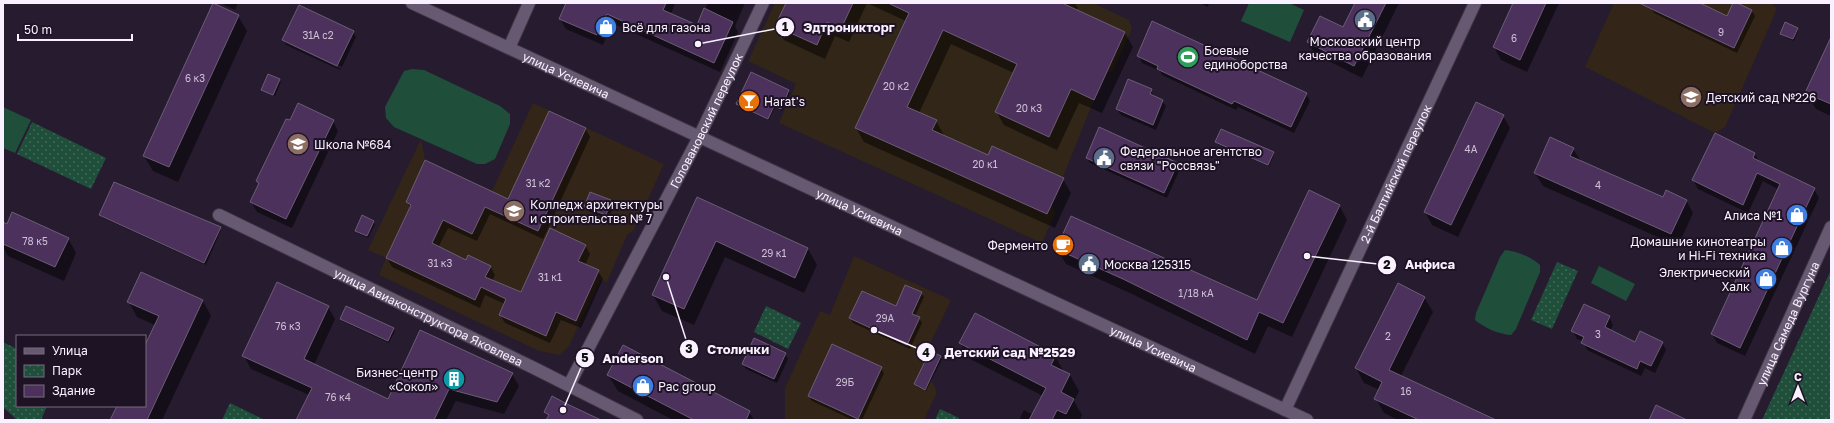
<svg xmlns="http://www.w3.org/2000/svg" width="1834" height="423" font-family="'Golos Text',sans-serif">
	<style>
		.industrial { fill: #312617 }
		.education { fill: #332518 }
		.green { fill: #1f4f3a }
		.park { fill: url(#park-dots) }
		.shadow { fill: #0007 }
		.building { fill: #4c315c; stroke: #6b5d75 }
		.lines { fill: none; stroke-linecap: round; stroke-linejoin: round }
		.street-casing { stroke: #3f3545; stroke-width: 14 }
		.secondary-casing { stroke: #3f3545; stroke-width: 14 }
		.street { stroke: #675971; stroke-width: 12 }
		.secondary { stroke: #675971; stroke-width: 12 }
		.labels { text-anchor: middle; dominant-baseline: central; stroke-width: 4; stroke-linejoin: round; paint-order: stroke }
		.number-label { font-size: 10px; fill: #cec1d6 }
		.poi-label { font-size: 12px; fill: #f9f1ff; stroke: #1e1225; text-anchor: start }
		.street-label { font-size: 12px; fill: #f9f1ff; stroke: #1e1225 }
		.leader { fill: none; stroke: #f9f1ff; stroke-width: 1.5 }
		.callout-dot { fill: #f9f1ff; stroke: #1e1225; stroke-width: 1.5 }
		.mark-label { font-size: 12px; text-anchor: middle; font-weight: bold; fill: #111 }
		.callout-label { font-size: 13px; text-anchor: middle; font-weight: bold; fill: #f9f1ff; stroke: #1e1225; stroke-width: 4; stroke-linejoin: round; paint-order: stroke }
	</style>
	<defs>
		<pattern id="park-dots" width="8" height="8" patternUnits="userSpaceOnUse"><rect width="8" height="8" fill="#1f4f3a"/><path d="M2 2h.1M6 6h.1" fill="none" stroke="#406958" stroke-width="1.8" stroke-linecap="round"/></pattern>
	</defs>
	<rect width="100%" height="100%" fill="#271b2f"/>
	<path class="industrial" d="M775 3H1093L1129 20 1132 29 1112 73 1107 71 1094 100 1052 204 1055 213 1042 243 779 123 796 84 748 61Z"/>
	<g class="education">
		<path d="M1614 3H1772L1777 9 1725 127 1715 133 1585 67Z"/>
		<path d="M533 103 664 164 634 230 627 235 607 282 600 280 569 346 560 355 539 351 379 275 386 258 368 250 421 139 425 160 492 191Z"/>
		<path d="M854 256 951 300 922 361 937 392 924 420H785V388L820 311 830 315Z"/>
	</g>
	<g class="green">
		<path d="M1249 3H1289L1304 10 1290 42 1241 21Z"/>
		<path d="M412 69 424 70 500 106 510 114V124L495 159 485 164H477L394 127 386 118 385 107 404 71Z"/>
		<path d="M3 107 31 120 15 153 3 148Z"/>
		<path d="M1505 250C1517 251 1531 257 1540 265V272L1516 329 1511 335C1498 334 1485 328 1475 320L1476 313 1500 257Z"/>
		<path d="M1599 266 1635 284 1626 301 1591 283Z"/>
	</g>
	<g class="park">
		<path d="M32 122 106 158 91 189 17 154Z"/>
		<path d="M1557 262 1578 271 1552 329 1531 320Z"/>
		<path d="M1831 270V420H1762Z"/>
		<path d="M766 306 801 323 788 349 754 332Z"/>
		<path d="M3 342 17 349V406H47L41 420H17L3 407Z"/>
		<path d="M230 403 265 420H222Z"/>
		<path d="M940 409 959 418 958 420H935Z"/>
	</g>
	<g class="shadow">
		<path d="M220 3H238L235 10Z"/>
		<path d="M567 3H675L671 14 697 26 708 3H745L735 26 738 32 720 72 612 23 603 45 566 29 560 19Z"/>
		<path d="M787 3H867L849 42 835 36 825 59 784 40 776 26Z"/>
		<path d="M867 3H1075L1078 8 1076 11 1125 33 1133 47 1102 113 1079 103 1057 150 1004 125 996 111 1014 73 951 44 919 113 936 121 944 135V136L989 156 1063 179 1071 193 1055 228 864 142 856 128 906 21Z"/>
		<path d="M1200 3H1209L1208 7Z"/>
		<path d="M1356 3H1399L1362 78 1315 54 1308 42 1343 29Z"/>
		<path d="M1514 3H1559L1527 72 1501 60 1494 47Z"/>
		<path d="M1654 3H1698L1727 17 1735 3 1752 11 1755 16 1737 53 1654 13 1651 8Z"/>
		<path d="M238 16 247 31 178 182 153 171 144 156Z"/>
		<path d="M1797 28 1798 31 1794 41 1783 36 1781 34Z"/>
		<path d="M353 32 356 37 342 67 286 41V43L341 69 340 70 286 45 284 40Z"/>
		<path d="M1831 39V116L1816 109 1806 93Z"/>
		<path d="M1139 56 1306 94 1310 101 1294 133 1238 107 1236 110 1162 75 1160 71 1142 63Z"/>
		<path d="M269 75 281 82 275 96 263 90Z"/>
		<path d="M1151 90 1154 97 1162 101 1166 106 1156 130 1121 115 1117 109Z"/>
		<path d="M789 91 790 93 782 111 775 107 769 120 738 106 737 104Z"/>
		<path d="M1503 116 1510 128 1458 237 1432 225 1425 212Z"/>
		<path d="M333 121 338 131 292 228 257 212 251 202 260 185 258 181Z"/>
		<path d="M585 128 590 137 543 239 490 214 477 241 448 228 438 248 466 261 490 266 495 275 492 281 522 294 585 245 590 254 585 265 598 271 603 279 581 328 561 320 550 343 505 323 500 315 505 304 485 295 480 308 392 267 387 258 411 209 407 202 509 200Z"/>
		<path d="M1716 135 1755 154 1759 162 1814 189 1819 198 1745 356 1717 343 1712 334 1779 190 1763 181 1748 213 1698 189 1693 180Z"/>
		<path d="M1216 142 1273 152 1274 155 1269 166 1218 144Z"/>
		<path d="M1573 149 1581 161 1663 198 1686 200 1693 213 1678 246 1543 186 1535 173Z"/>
		<path d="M1087 158 1177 164 1180 169 1167 198 1090 163Z"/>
		<path d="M590 193 611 201 614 206 608 219 588 211 585 207Z"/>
		<path d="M697 199 808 249 817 265 804 293 725 257 694 325 662 311 653 295Z"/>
		<path d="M1339 205 1347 220 1292 337 1268 326 1255 354 1132 294 1066 264 1057 249 1258 301Z"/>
		<path d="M100 215 220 228 221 230 206 265 101 217Z"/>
		<path d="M373 222 375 224 368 238 357 233 356 231Z"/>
		<path d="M3 234 68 238 76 253 64 281 8 256 3 247Z"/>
		<path d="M921 293 924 297 915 316 919 318 922 323 910 349 853 323 850 318 896 308Z"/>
		<path d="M1424 297 1433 312 1401 376 1494 420H1398L1384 413 1376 399 1380 390 1364 383 1356 368Z"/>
		<path d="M203 301 211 316 162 420H111L118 406H145V348L155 325 137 317 129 302Z"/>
		<path d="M328 307 335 319 314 365 388 401 512 374 519 386 504 414 456 401 446 420H297L309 395 251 369 244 356Z"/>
		<path d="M1609 317 1613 325 1610 331 1635 343 1662 342 1666 350 1655 373 1645 368 1641 376 1587 350 1583 341 1577 339 1573 331Z"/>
		<path d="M341 319 394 329 395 331 389 343 342 321Z"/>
		<path d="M960 343 1055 356 1064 372 1070 375 1079 391 1074 401 1082 415 1080 420H1019L1024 410 1033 415 1043 396 970 359Z"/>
		<path d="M785 354 788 359 777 383 746 369 743 364Z"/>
		<path d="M940 357 942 359 926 391 917 387 916 384Z"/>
		<path d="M881 368 884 373 862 420H853L812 401 809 396Z"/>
		<path d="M608 375 749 412 754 420H673L618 391Z"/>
	</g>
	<g class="building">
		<path d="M213 3 239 15 169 167 143 156Z"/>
		<path d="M566 3H666L663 10 697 25 704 8 733 22 714 63 607 14 597 35 559 19Z"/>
		<path d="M786 3H853L841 29 827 22 817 45 775 26Z"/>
		<path d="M888 3H1062L1125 32 1094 100 1071 89 1049 137 995 112 1017 64 943 30 907 107 937 120 932 130 988 155 992 146 1064 178 1047 214 855 128 909 13Z"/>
		<path d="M1355 3H1386L1354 66 1307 42 1320 16 1343 27Z"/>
		<path d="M1513 3H1546L1520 60 1493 47Z"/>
		<path d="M1639 3H1700L1727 16 1733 3H1737L1752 10 1734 48Z"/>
		<path d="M299 5 354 31 337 66 282 40Z"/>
		<path d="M1152 21 1307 93 1291 127 1234 101 1232 104 1157 69 1158 66 1137 56Z"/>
		<path d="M1785 22 1798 28 1793 39 1780 34Z"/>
		<path d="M1831 37V104L1805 93Z"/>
		<path d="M751 72 789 90 781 109 774 106 768 119 736 104Z"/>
		<path d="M268 74 280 79 273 95 261 90Z"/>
		<path d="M1128 79 1152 89 1150 94 1163 100 1153 125 1116 109Z"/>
		<path d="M1476 102 1504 115 1451 225 1424 212Z"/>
		<path d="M298 103 334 120 286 219 250 202 259 183 256 181 286 119 290 120Z"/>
		<path d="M549 111 586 128 538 231 485 207 472 234 443 220 432 243 466 260 468 255 491 266 485 277 521 292 550 228 586 245 578 261 599 270 579 314 576 321 556 312 546 336 499 315 506 299 481 287 475 300 386 258 411 205 406 202 425 160 508 199Z"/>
		<path d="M1099 127 1178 163 1164 193 1086 158Z"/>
		<path d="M1221 129 1274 152 1268 165 1215 142Z"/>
		<path d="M1715 133 1755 153 1753 158 1815 188 1740 348 1711 334 1780 184 1757 173 1743 205 1692 180Z"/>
		<path d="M1550 137 1574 148 1570 156 1663 197 1666 190 1687 200 1671 234 1534 173Z"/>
		<path d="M114 182 221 227 204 263 99 215Z"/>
		<path d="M1309 190 1340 205 1283 323 1259 312 1247 340 1123 279 1056 249 1071 216 1257 300Z"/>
		<path d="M590 192 611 200 606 215 584 207Z"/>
		<path d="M697 197 808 248 795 278 716 241 684 309 652 295Z"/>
		<path d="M12 212 69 238 55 267 3 244V222L7 224Z"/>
		<path d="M362 215 374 221 367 236 355 231Z"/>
		<path d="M141 272 203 300 147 420H110L117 406H145V345L159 316 127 302Z"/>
		<path d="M277 282 329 306 304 359 388 399 420 330 513 373 497 402 449 389 434 420H296L312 388 242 356Z"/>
		<path d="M1398 283 1425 297 1389 370 1496 420H1419L1374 399 1382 382 1355 368Z"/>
		<path d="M905 285 922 292 912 314 920 317 907 345 849 318 862 291 896 306Z"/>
		<path d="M1584 304 1610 316 1605 327 1635 342 1640 331 1663 342 1651 366 1640 361 1637 369 1581 343 1584 337 1571 331Z"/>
		<path d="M346 306 394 328 388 341 340 319Z"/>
		<path d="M975 313 1056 355 1051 365 1070 374 1061 392 1074 399 1066 414 1057 410 1052 420H1029L1046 388 959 343Z"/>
		<path d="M754 338 786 353 774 379 742 364Z"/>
		<path d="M832 344 882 367 858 419 808 396Z"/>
		<path d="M623 345 750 411 746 420H694L607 375Z"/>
		<path d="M930 351 941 356 925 390 914 384Z"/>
		<path d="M552 396 565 403 601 420H546L549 415 544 412Z"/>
		<path d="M1656 405 1687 420H1649Z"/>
	</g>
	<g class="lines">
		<g class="street-casing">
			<g id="street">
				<path d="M509 48 529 3"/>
				<path id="s1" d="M219 215 536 369 637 420"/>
				<path id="s2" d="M569 385 699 137 763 3"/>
				<path id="s3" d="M1285 410 1475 3"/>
				<path id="s4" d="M1744 420 1831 227"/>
			</g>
		</g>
		<g class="secondary-casing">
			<g id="secondary">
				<path id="s5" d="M412 3 1307 420"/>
			</g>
		</g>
		<use href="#street" class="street"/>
		<use href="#secondary" class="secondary"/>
	</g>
	<defs>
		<g id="civic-disc" transform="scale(1.15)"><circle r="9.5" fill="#5c6f8a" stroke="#1e1225"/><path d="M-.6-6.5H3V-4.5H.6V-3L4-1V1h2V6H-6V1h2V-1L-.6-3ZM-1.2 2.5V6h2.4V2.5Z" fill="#fff"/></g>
		<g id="shop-disc" transform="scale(1.15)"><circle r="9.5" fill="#3f7fe0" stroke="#1e1225"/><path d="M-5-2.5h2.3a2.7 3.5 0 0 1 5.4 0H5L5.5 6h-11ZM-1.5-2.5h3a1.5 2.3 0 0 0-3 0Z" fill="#fff"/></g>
		<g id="stadium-disc" transform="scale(1.15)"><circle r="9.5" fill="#2e9e5b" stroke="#1e1225"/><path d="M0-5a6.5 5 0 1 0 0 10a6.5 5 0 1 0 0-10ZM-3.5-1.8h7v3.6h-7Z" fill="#fff"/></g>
		<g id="school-disc" transform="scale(1.15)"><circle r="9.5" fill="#8d6e63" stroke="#1e1225"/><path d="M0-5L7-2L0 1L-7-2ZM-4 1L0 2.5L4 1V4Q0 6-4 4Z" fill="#fff"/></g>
		<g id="bar-disc" transform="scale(1.15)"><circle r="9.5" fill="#e8710a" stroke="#1e1225"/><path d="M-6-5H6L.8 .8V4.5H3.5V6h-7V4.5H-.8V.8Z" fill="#fff"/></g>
		<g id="university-disc" transform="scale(1.15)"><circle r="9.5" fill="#8d6e63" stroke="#1e1225"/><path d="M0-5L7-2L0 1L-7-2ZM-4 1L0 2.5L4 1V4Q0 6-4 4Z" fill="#fff"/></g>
		<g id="cafe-disc" transform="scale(1.15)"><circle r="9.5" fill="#e8710a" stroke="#1e1225"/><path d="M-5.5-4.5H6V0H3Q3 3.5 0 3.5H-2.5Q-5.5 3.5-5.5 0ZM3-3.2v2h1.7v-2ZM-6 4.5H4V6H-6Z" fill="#fff"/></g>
		<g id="building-disc" transform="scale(1.15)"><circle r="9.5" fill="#0f9aa8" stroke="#1e1225"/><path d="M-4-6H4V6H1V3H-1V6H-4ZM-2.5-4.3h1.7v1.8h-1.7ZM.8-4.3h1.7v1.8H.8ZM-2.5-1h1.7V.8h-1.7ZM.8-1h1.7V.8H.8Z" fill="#fff"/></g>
	</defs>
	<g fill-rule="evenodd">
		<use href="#civic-disc" x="1365" y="20"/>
		<use href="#shop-disc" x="606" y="27"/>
		<use href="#stadium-disc" x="1188" y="57"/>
		<use href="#school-disc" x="1691" y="97"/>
		<use href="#bar-disc" x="749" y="101"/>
		<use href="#school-disc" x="298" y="144"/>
		<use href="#civic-disc" x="1104" y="158"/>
		<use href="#university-disc" x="514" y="211"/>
		<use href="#shop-disc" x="1797" y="215"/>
		<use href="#cafe-disc" x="1063" y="245"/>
		<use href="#shop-disc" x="1782" y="248"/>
		<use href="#civic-disc" x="1089" y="264"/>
		<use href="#shop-disc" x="1766" y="279"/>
		<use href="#building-disc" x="454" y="379"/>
		<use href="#shop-disc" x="643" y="386"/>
	</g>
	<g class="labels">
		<g class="number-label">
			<text x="1721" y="32">9</text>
			<text x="318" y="35">31А с2</text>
			<text x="1514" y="38">6</text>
			<text x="195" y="78">6 к3</text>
			<text x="896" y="86">20 к2</text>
			<text x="1029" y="108">20 к3</text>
			<text x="1471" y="149">4А</text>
			<text x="985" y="164">20 к1</text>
			<text x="538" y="183">31 к2</text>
			<text x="1598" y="185">4</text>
			<text x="35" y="241">78 к5</text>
			<text x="774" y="253">29 к1</text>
			<text x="440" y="263">31 к3</text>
			<text x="550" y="277">31 к1</text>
			<text x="1196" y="293">1/18 кА</text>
			<text x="885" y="318">29А</text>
			<text x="288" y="326">76 к3</text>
			<text x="1598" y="334">3</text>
			<text x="1388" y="336">2</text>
			<text x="845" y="382">29Б</text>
			<text x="1406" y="391">16</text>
			<text x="338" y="397">76 к4</text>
		</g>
		<g class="poi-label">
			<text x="622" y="27">Всё для газона</text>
			<text x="1365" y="41" text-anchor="middle">Московский центр<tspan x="1365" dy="14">качества образования</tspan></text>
			<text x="1204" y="50">Боевые<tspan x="1204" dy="14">единоборства</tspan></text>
			<text x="1706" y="97">Детский сад №226</text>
			<text x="764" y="101">Harat's</text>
			<text x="314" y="144">Школа №684</text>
			<text x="1120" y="151">Федеральное агентство<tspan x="1120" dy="14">связи "Россвязь"</tspan></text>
			<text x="530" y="204">Колледж архитектуры<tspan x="530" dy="14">и строительства № 7</tspan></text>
			<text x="1782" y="215" text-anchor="end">Алиса №1</text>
			<text x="1766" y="241" text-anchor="end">Домашние кинотеатры<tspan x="1766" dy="14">и Hi-Fi техника</tspan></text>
			<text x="1048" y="245" text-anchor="end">Ферменто</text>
			<text x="1104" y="264">Москва 125315</text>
			<text x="1750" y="272" text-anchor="end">Электрический<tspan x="1750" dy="14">Халк</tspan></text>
			<text x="438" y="372" text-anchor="end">Бизнес-центр<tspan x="438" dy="14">«Сокол»</tspan></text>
			<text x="658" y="386">Pac group</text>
		</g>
		<g class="street-label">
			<text stroke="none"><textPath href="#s5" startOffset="170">улица Усиевича</textPath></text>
			<text stroke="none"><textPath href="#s2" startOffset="298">Головановский переулок</textPath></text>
			<text stroke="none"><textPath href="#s3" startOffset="261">2-й Балтийский переулок</textPath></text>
			<text stroke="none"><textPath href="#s5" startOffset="494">улица Усиевича</textPath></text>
			<text stroke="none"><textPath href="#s1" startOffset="233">улица Авиаконструктора Яковлева</textPath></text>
			<text stroke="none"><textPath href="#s4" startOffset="106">улица Самеда Вургуна</textPath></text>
			<text stroke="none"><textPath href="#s5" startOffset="818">улица Усиевича</textPath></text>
		</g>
	</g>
	<path class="leader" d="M698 44L785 27M1307 256L1387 265M666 277L689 349M874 330L926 352M563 410L585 358"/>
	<g class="callout-dot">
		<circle cx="698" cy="44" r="4"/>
		<circle cx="1307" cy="256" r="4"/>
		<circle cx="666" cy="277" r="4"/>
		<circle cx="874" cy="330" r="4"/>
		<circle cx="563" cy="410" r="4"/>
		<circle cx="785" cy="27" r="10"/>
		<circle cx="1387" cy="265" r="10"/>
		<circle cx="689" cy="349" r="10"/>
		<circle cx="926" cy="352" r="10"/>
		<circle cx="585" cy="358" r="10"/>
	</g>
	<g class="mark-label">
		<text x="785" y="31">1</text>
		<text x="1387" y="269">2</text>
		<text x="689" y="353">3</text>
		<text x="926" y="357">4</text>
		<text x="585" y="362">5</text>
	</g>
	<g class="callout-label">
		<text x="849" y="32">Эдтроникторг</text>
		<text x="1430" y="269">Анфиса</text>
		<text x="738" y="354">Столички</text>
		<text x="1010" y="357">Детский сад №2529</text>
		<text x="633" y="363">Anderson</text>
	</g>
	<rect width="1834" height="423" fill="none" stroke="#f9f1ff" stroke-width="8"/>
	<rect x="16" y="335" width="130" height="72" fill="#1e1225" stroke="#766b7c"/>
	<rect x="24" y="348" width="20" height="6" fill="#675971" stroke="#766b7c"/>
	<text x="52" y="355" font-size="12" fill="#f9f1ff">Улица</text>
	<rect x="24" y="365" width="20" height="12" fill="url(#park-dots)" stroke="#766b7c"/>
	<text x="52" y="375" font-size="12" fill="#f9f1ff">Парк</text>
	<rect x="24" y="385" width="20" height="12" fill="#4c315c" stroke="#766b7c"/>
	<text x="52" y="395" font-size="12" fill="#f9f1ff">Здание</text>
	<g transform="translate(1798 387)" stroke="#1e1225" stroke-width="3" paint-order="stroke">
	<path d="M0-3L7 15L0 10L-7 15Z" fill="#f9f1ff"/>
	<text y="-6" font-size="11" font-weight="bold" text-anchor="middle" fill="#f9f1ff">С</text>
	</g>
	<path d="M18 34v6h114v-6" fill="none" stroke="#f9f1ff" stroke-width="2"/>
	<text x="24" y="34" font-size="12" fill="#f9f1ff" stroke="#1e1225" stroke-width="3" paint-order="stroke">50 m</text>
</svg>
